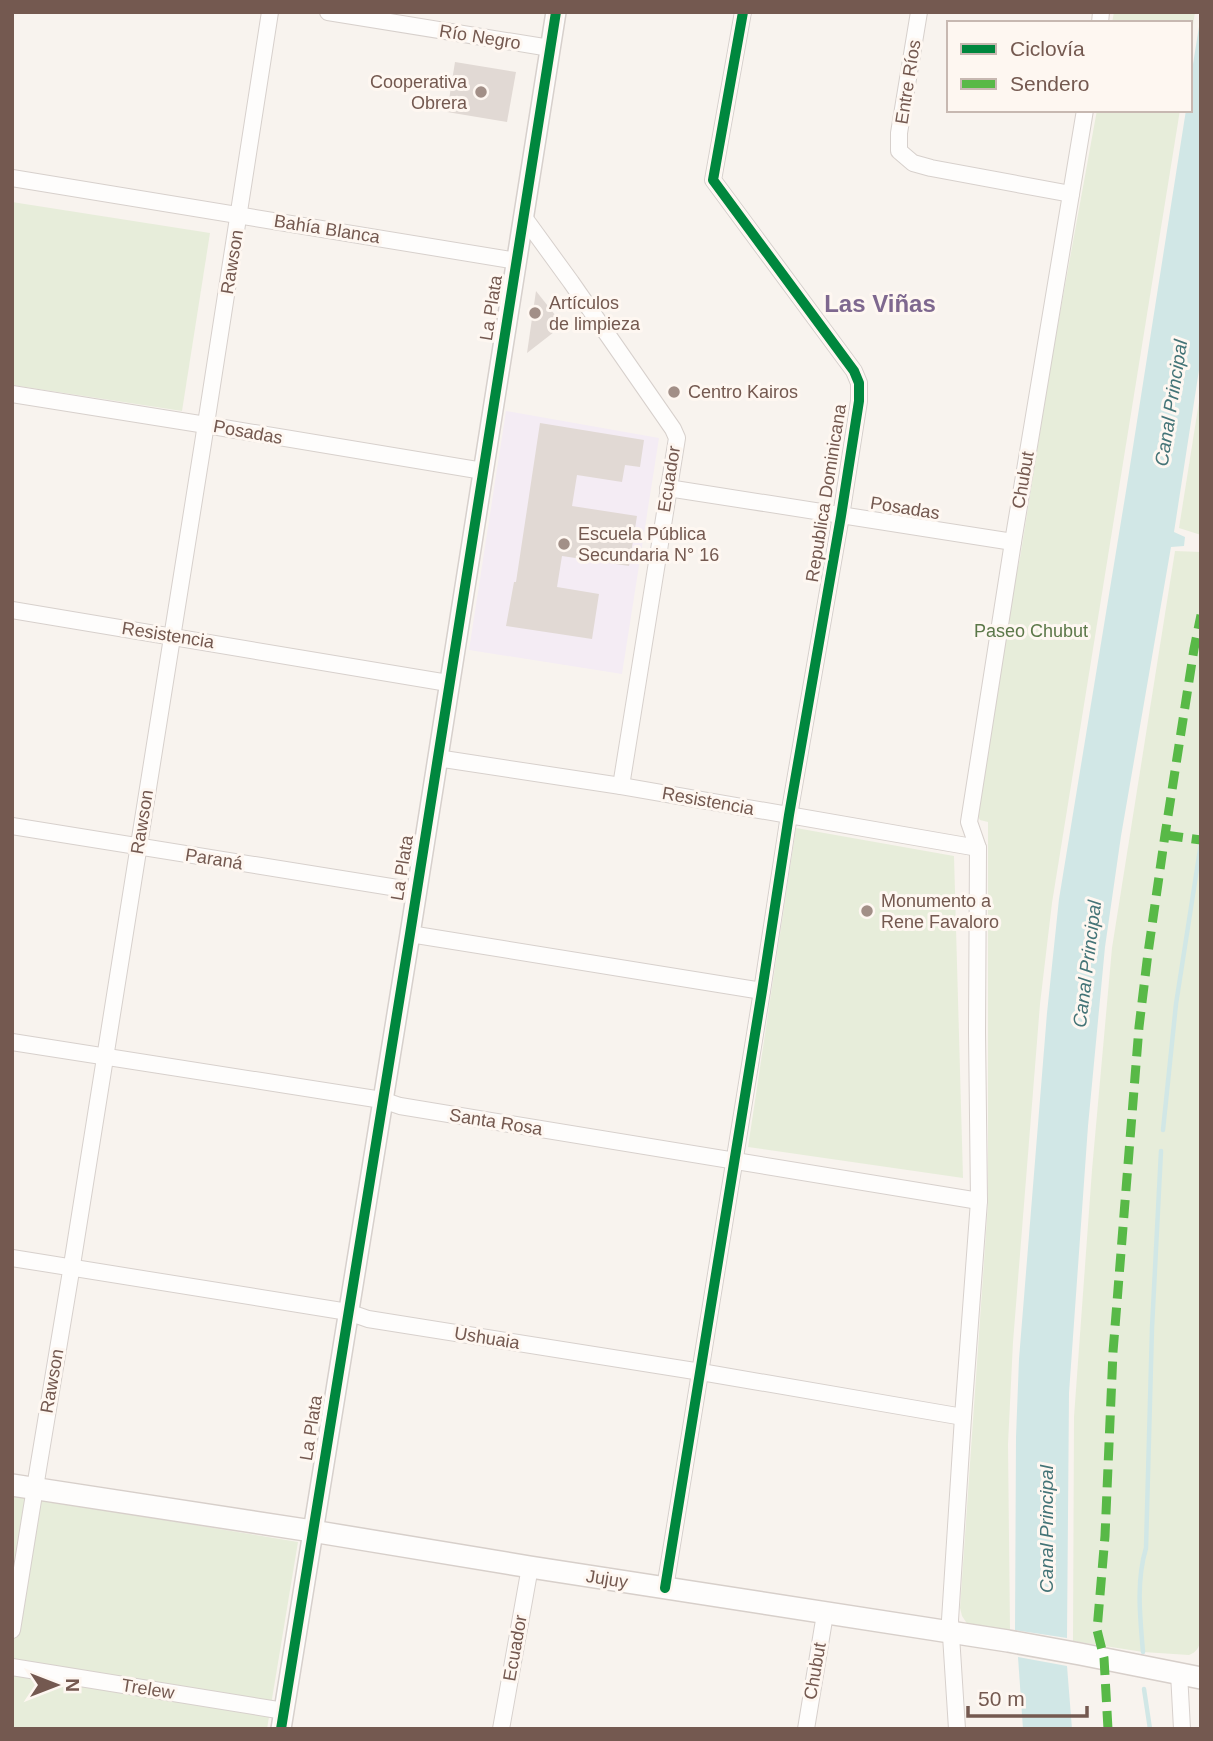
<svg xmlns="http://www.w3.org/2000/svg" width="1213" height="1741" font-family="Helvetica,sans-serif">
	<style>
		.education { fill: #f4ecf4 }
		.green { fill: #e7edda }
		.water { fill: #d1e7e6 }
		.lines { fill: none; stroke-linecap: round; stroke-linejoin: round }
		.stream { stroke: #d1e7e6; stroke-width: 4.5 }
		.building { fill: #e1d9d4 }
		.minor-casing { stroke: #d7d0cc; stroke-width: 18 }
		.tertiary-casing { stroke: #d7d0cc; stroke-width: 22 }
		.secondary-casing { stroke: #d7cfca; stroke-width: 24 }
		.minor { stroke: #fefdfc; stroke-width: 16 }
		.tertiary { stroke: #fefdfc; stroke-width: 19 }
		.secondary { stroke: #fefdfc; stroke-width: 21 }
		.quiet { stroke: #58b947; stroke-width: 9; stroke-dasharray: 18 9; stroke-linecap: butt }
		.cycleway-casing { stroke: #fef7f1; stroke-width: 15 }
		.cycleway { stroke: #00873e; stroke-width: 10 }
		.poi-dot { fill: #a28f87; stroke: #fef7f1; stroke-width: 2.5 }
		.labels { text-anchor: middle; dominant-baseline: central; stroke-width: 6; stroke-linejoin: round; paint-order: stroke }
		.street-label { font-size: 18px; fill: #745950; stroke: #fef7f1 }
		.poi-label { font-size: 18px; fill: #745950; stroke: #fef7f1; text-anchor: start }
		.park-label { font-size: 18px; fill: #5c7849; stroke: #fef7f1 }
		.water-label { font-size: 19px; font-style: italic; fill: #447477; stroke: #fef7f1 }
		.district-label { font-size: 24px; font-weight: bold; fill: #7e688f; stroke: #fef7f1 }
	</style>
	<rect width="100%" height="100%" fill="#f8f3ee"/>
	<path class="education" d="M506 411 659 438 622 674 469 650Z"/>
	<g class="green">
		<path d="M1114 12H1195L1190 44V23H1112Z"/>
		<path d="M1097 110H1180L1052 903 1040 1004 1013 1342 1008 1444 1010 1631 968 1625 962 1616 960 1608 988 1204V822L980 820 976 813 1005 624 1020 558 1052 357Z"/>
		<path d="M12 202 210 233 182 411 12 385Z"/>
		<path d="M1201 389V535L1179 528Z"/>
		<path d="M1175 551 1201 552V1628C1200 1640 1202 1650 1189 1655L1143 1652 1073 1641 1074 1417 1092 1170 1112 948Z"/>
		<path d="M796 828 954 856 963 1178 748 1147Z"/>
		<path d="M12 1495 298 1542 267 1729H12Z"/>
	</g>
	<g class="water">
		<path d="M1201 14V357L1174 532 1185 537 1184 546 1171 547 1121 836 1105 947 1088 1126 1069 1393 1067 1638 1015 1630 1016 1437 1019 1359 1047 1013 1059 899 1127 485 1186 110H1190V83Z"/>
		<path d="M1018 1657 1067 1666 1072 1729H1023Z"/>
	</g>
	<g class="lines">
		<g class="stream">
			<path d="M1163 1130 1176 1004 1201 843"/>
			<path d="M1143 1652C1140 1617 1136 1581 1146 1548L1152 1328 1161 1151"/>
			<path d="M1144 1689 1150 1729"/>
		</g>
	</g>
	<g class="building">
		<path d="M455 62 516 72 507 122 447 112Z"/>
		<path d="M536 291 563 325 527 353Z"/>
		<path d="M540 423 644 440 640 467 625 465 622 482 577 475 572 506 637 516 629 566 562 556 557 587 599 594 592 639 506 626 514 582H516Z"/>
	</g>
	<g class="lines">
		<g class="minor-casing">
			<g id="minor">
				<path d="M328 12 550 48"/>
				<path d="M919 12 899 133V151L913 163 931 168 1071 194"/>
				<path d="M1100 23 1101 12"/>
				<path d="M12 178 517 261"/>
				<path d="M523 216 571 282 673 429 677 438 621 786"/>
				<path d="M12 394 206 425 483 471"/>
				<path d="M668 488 1013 542"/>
				<path d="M12 610 448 683"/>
				<path d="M437 758 621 786 978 848"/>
				<path d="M12 826 416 891"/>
				<path d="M410 934 762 991"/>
				<path d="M12 1042 382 1100 400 1106 979 1201"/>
				<path d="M12 1258 348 1312 368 1319 701 1372 963 1417"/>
				<path d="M665 1588 762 991 789 815 841 516 859 401V383L854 371 713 180 743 12"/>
				<path d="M12 1630C31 1508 52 1387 72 1265 139 847 206 430 270 12"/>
				<path d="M12 1667 284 1711"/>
				<path d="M1179 1673 1182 1729"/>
				<path d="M501 1729 530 1567"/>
				<path d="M806 1729 825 1614"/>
				<path d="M957 1729 950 1620 963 1417 979 1201 977 1032 978 848 969 822 1013 542 1085 110"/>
			</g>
		</g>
		<g class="tertiary-casing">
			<path id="tertiary" d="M281 1729 410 934 556 12"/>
		</g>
		<g class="secondary-casing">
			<path id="secondary" d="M12 1485 312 1531 530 1567 1008 1641 1080 1654 1201 1678"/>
		</g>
		<use href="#minor" class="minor"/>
		<use href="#tertiary" class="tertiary"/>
		<use href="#secondary" class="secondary"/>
		<g class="quiet">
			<path d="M1165 835 1201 840"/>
			<path d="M1108 1729 1104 1658 1097 1630 1105 1536 1113 1352 1139 1027 1148 953 1165 835 1194 649 1201 615"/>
		</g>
		<g class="cycleway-casing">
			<g id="cycleway">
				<path d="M665 1588 762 991 789 815 841 516 859 401V383L854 371 713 180 743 12"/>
				<path d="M281 1729 410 934 556 12"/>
			</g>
		</g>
		<use href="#cycleway" class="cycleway"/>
	</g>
	<g class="poi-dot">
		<circle cx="481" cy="92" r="7"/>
		<circle cx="535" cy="313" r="7"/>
		<circle cx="674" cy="392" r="7"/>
		<circle cx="564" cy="544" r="7"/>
		<circle cx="867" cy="911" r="7"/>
	</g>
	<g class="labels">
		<g class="street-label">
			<text transform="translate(480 37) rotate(9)">Río Negro</text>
			<text transform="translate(908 82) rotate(-81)">Entre Ríos</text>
			<text transform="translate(327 229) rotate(9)">Bahía Blanca</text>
			<text transform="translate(232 262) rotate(-81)">Rawson</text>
			<text transform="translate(491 308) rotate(-81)">La Plata</text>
			<text transform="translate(248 432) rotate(10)">Posadas</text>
			<text transform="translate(669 479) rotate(-81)">Ecuador</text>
			<text transform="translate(1023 480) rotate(-80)">Chubut</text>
			<text transform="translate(826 493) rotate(-81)">Republica Dominicana</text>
			<text transform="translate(905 508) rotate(9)">Posadas</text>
			<text transform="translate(168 635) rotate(9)">Resistencia</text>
			<text transform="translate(708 801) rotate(10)">Resistencia</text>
			<text transform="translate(142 822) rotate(-81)">Rawson</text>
			<text transform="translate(214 859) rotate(9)">Paraná</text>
			<text transform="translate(402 868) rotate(-81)">La Plata</text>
			<text transform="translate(496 1122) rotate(9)">Santa Rosa</text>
			<text transform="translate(487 1338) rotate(9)">Ushuaia</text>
			<text transform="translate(52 1381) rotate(-80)">Rawson</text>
			<text transform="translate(311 1428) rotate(-81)">La Plata</text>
			<text transform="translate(607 1579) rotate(9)">Jujuy</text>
			<text transform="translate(515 1648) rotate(-80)">Ecuador</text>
			<text transform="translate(815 1671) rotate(-80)">Chubut</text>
			<text transform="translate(148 1689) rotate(9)">Trelew</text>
		</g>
		<g class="poi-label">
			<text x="467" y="82" text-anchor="end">Cooperativa<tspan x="467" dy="21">Obrera</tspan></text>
			<text x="549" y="303">Artículos<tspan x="549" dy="21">de limpieza</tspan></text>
			<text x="688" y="392">Centro Kairos</text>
			<text x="578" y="534">Escuela Pública<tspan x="578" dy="21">Secundaria N° 16</tspan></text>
			<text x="881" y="901">Monumento a<tspan x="881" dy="21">Rene Favaloro</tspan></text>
		</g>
		<g class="park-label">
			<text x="1031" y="631">Paseo Chubut</text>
		</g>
		<g class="water-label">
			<text transform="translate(1171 403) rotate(-81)">Canal Principal</text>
			<text transform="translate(1087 964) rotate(-83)">Canal Principal</text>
			<text transform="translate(1046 1529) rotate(-90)">Canal Principal</text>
		</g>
		<g class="district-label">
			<text x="880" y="303">Las Viñas</text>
		</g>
	</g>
	<rect width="1213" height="1741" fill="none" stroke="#745950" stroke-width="28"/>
	<rect x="947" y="21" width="245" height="91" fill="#fef7f1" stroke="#c7b8b1" stroke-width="2"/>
	<rect x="961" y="44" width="35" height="10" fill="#00873e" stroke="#c7b8b1" stroke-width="2"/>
	<text x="1010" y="56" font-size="21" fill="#745950">Ciclovía</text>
	<rect x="961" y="79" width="35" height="10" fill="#58b947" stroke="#c7b8b1" stroke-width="2"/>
	<text x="1010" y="91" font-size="21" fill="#745950">Sendero</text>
	<g transform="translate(56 1685) rotate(90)" stroke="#fef7f1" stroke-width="5" paint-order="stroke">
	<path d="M0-5L12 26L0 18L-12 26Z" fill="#745950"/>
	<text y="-10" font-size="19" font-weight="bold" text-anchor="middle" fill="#745950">N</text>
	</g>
	<path d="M968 1706v10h119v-10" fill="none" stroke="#745950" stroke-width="3.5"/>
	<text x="978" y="1706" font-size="21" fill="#745950" stroke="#fef7f1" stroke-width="5" paint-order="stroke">50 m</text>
</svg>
